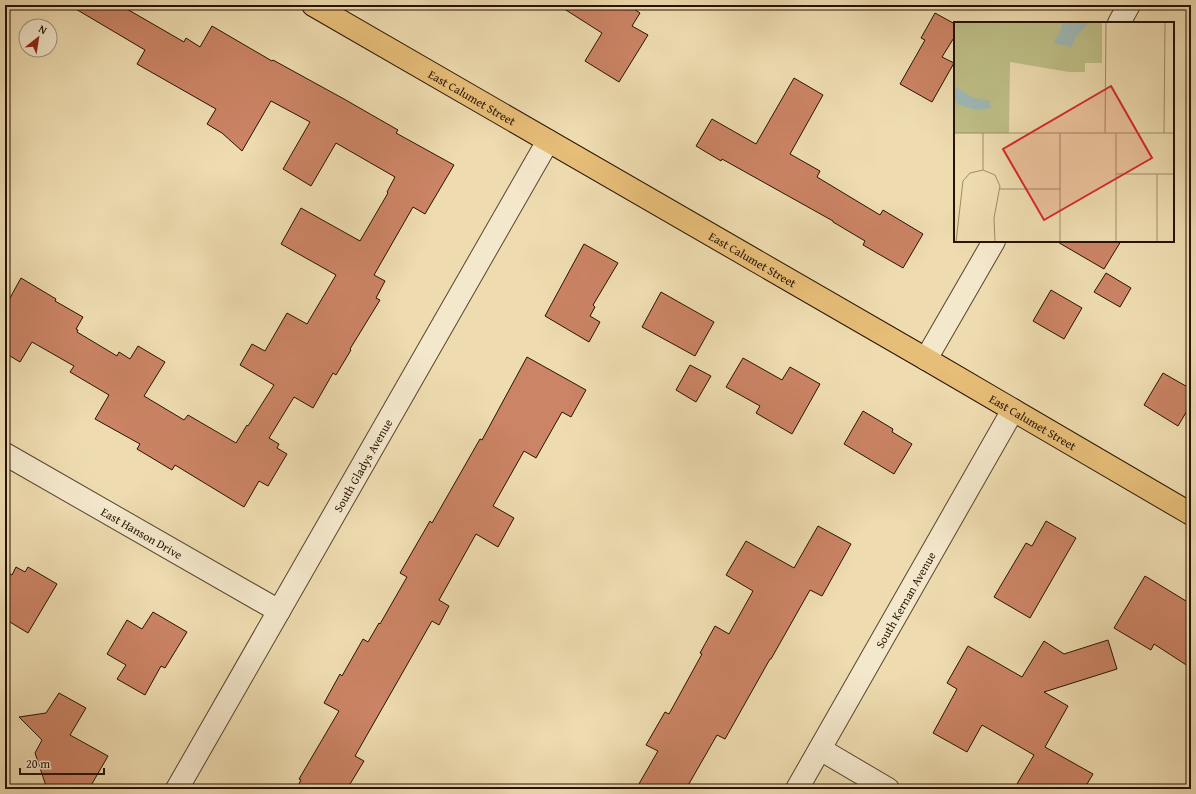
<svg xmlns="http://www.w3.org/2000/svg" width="1196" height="794" font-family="'Gentium Book Plus',serif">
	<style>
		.building { fill: #cb8465; stroke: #271201 }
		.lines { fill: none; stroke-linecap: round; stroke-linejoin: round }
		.minor-casing { stroke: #59442d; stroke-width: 24 }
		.major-casing { stroke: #271201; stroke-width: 24 }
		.minor { stroke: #f4e8cc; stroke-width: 22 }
		.major { stroke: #e7be78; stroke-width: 22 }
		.labels { text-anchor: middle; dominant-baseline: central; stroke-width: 3; stroke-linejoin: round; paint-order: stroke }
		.street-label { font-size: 12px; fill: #271201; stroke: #f4e8cc }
		.inset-road { fill: none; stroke: #9e8b6a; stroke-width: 1 }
		.view { fill: #d62828; fill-opacity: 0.15; stroke: #d62828; stroke-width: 2 }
		.inset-edge { fill: none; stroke: #271201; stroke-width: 2 }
	</style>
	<rect width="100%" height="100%" fill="#eedcb0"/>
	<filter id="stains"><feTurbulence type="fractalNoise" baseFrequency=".005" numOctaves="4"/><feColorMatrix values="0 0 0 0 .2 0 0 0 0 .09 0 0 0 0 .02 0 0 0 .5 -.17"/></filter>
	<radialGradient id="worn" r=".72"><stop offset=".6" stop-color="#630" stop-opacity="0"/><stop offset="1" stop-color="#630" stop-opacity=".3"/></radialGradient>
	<g class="building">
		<path d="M69 5H120L184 42 186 38 200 47 212 26 272 61 273 60 344 99 398 130 396 133 454 165 425 214 413 207 374 275 385 281 376 298 380 300 350 349 351 350 336 375 333 373 313 408 294 397 269 438 279 444 277 448 287 454 268 486 259 481 244 507 175 465 172 470 137 449 140 444 95 419 109 395 70 372 74 366 32 342 20 362 5 353V307L21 278 56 299 55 301 83 317 76 329 78 330 77 332 117 356 119 352 130 359 138 346 165 362 144 396 184 420 188 415 236 443 247 425 248 426 274 385 240 365 252 344 265 351 287 313 307 324 336 275 281 244 301 208 360 241 388 193 387 192 395 177 336 143 311 186 283 169 310 122 271 101 242 151 222 133 207 124 216 109 137 64 145 50Z"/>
		<path d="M558 5H628L640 13 632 26 648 35 619 82 585 61 602 33Z"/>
		<path d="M935 13 955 24V36L942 57 954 63 932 102 900 84 925 40 921 38Z"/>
		<path d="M794 78 823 95 790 154 820 171 817 177 880 215 883 210 923 234 903 268 863 245 865 241 833 222V221L722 159 721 161 696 146 712 119 756 144Z"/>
		<path d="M1056 241H1121L1104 269Z"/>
		<path d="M584 244 618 263 593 305 595 307 590 316 600 322 589 342 545 316Z"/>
		<path d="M1106 273 1131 288 1120 307 1094 292Z"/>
		<path d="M1051 290 1082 308 1064 339 1033 321Z"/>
		<path d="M661 292 714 322 695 356 642 327Z"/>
		<path d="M527 357 586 390 571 417 562 412 536 458 524 451 493 506 514 518 498 547 476 534 439 600 449 606 439 625 432 621 355 756 364 761 347 789H296L301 780 299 779 339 711 324 703 340 674 342 676 363 639 368 642 379 623 380 624 407 577 400 573 430 521 432 523 480 439 482 440Z"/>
		<path d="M743 358 782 380 790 367 820 384 792 434 756 413 760 406 726 387Z"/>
		<path d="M690 365 711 376 696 402 676 390Z"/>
		<path d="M1163 373 1191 389V404L1178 426 1144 405Z"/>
		<path d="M863 411 893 429 892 432 912 444 894 474 844 444Z"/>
		<path d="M1046 521 1076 538 1030 618 994 597 1026 543 1032 546Z"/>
		<path d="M818 526 851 544 822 596 810 590 771 659H770L725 739 717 735 686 789H636L658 751 646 745 665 712 669 714 702 654 700 653 715 626 729 634 753 591 726 575 746 541 794 568Z"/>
		<path d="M16 567 25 572 28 567 57 584 28 633 5 619V571L12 575Z"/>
		<path d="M1145 576 1191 604V668L1154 644 1151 650 1114 628Z"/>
		<path d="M153 612 187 632 165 668 161 666 145 695 117 679 126 665 107 654 127 620 142 629Z"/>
		<path d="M1108 640 1117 669 1044 692 1068 706 1045 747 1093 774 1084 789H1014L1034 755 982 725 967 752 933 733 957 689 947 683 968 646 1022 677 1044 641 1064 654Z"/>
		<path d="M59 693 86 708 70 735 108 756 89 789H47L35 753 42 740 19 717 46 713Z"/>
	</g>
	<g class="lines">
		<g class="minor-casing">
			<g id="minor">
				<path d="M1119 23 1129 5"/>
				<path d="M926 359 994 241"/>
				<path id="s1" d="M5 454 279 611"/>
				<path d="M820 749 888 789"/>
				<path id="s2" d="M177 789 548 141"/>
				<path id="s3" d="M797 789 1013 410"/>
			</g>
		</g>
		<g class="major-casing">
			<g id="major">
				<path id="s4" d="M313 5 926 359 1191 514"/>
			</g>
		</g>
		<use href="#minor" class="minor"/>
		<use href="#major" class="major"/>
	</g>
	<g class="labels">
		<g class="street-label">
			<text stroke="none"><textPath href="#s4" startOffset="184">East Calumet Street</textPath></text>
			<text stroke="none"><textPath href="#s4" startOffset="508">East Calumet Street</textPath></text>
			<text stroke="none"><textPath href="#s4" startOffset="832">East Calumet Street</textPath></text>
			<text stroke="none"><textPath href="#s2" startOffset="373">South Gladys Avenue</textPath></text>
			<text stroke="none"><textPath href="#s1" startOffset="158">East Hanson Drive</textPath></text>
			<text stroke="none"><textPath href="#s3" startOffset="218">South Kernan Avenue</textPath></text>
		</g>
	</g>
	<g transform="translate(954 22)">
		<rect width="220" height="220" fill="#eedcb0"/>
		<path d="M0 0H148V41H131V50H115L56 40 55 111H0Z" fill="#bebf87"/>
		<path d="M108 0H136L122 15 118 25 99 21 108 6ZM0 64 20 76 36 79 37 86 23 88 5 83 0 79Z" fill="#9eb9b6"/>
		<path class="inset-road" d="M0 111H220M106 111V220M151 111 152 0M162 111V220M210 111 211 0M29 148V111M162 152H220M203 152V220M46 167H106M2 220 9 159 16 151 29 148 41 153 46 164 40 196 41 220M41 220H73"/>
		<path class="view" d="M157 64 198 136 90 198 49 127Z"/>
		<rect width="220" height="220" class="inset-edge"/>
	</g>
	<rect width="1196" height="794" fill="none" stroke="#eedcb0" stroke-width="20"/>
	<rect x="6" y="6" width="1184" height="782" fill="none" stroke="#271201" stroke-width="2"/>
	<rect x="10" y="10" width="1176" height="774" fill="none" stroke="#271201"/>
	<g transform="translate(38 38) rotate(30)"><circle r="19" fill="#f4e8cc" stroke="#a2927b"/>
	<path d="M0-3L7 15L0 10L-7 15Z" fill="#8f2418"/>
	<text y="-6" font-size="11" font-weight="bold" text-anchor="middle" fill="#271201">N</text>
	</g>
	<path d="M20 768v6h84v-6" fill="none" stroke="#271201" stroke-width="2"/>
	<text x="26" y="768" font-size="12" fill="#271201" stroke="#f4e8cc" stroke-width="3" paint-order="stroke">20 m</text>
	<rect width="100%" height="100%" filter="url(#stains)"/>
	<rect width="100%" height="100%" fill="url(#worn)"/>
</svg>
